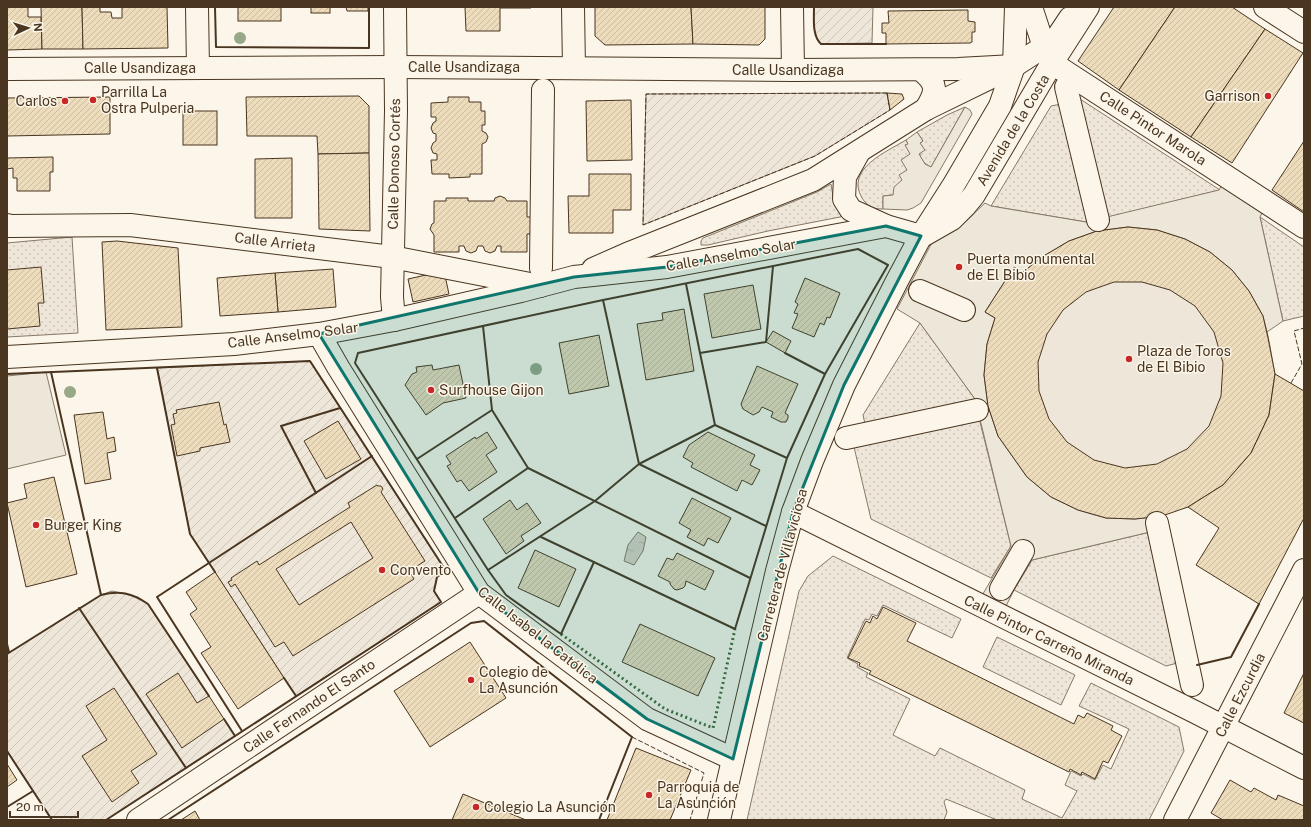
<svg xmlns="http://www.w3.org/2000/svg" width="1311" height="827" font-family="'Public Sans',sans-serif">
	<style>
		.grass { fill: url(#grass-dots); stroke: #887966 }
		.park { fill: #ede6d9; stroke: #887966 }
		.garden { fill: url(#garden-furrows); stroke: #887966 }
		.parking { fill: #ede7d9; stroke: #887966 }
		.water { fill: url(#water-ripples); stroke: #887966 }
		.building { fill: url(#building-hatch); stroke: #4a3520; fill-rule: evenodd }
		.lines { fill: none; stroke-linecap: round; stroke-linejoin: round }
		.minor-casing { stroke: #4a3520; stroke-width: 24 }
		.major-casing { stroke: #4a3520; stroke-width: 24 }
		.minor { stroke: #fbf6e9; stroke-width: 22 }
		.major { stroke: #fbf6e9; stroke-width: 22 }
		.hedge { stroke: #436837; stroke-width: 3; stroke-dasharray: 2 3; stroke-linecap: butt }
		.fence { stroke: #4a3520; stroke-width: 1; stroke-dasharray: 5 2; stroke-linecap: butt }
		.wall { stroke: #4a3520; stroke-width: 2 }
		.tree { fill: #96a887 }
		.marked { fill: #0f766e; fill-opacity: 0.2; stroke: #0f766e; stroke-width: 3; stroke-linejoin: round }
		.poi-dot { fill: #c62828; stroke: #fbf6e9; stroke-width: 1.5 }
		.labels { text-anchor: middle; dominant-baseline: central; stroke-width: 3; stroke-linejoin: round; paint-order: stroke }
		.street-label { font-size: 14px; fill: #4a3520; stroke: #fbf6e9 }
		.poi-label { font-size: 14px; fill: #4a3520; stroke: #fbf6e9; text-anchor: start }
	</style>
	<defs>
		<pattern id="grass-dots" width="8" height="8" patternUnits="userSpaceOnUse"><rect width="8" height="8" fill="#ede6d9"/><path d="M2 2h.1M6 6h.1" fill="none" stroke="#cdc6ba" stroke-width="1.8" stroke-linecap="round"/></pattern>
		<pattern id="garden-furrows" width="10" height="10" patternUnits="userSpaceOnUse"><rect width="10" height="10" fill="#ede6d9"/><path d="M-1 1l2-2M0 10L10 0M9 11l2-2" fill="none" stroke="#cdc6ba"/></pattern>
		<pattern id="water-ripples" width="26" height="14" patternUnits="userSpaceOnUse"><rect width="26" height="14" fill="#dcd4c6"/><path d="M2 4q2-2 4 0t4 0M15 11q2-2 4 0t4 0" fill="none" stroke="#beb7aa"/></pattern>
		<pattern id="building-hatch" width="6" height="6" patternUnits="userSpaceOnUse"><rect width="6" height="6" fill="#ecdcbc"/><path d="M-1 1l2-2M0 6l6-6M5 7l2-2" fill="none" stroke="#ccbda1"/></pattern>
	</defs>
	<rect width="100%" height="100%" fill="#fbf6e9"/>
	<g class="grass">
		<path d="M1080 99 1220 190 1107 218Z"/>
		<path d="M1061 104 1089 218 1086 222 991 206 1051 106Z"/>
		<path d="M965 107 931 167C919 161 919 154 920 143L923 141 917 132 947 115Z"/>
		<path d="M906 140 908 144 905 145C907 147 909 151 910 154 912 165 899 186 893 195L883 196V209C873 209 867 206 862 198 845 169 886 152 906 140Z"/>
		<path d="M831 184 834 202 842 216 840 217 768 231 708 245H701V241L703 238 817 192Z"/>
		<path d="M1260 217 1304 247V316L1283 321Z"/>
		<path d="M72 237 78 333 7 337V243Z"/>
		<path d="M920 323 975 399 865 424 863 415Z"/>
		<path d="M979 418 1011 546 991 578 871 519 854 447Z"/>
		<path d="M1150 532 1181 662 1166 666 1014 590 1032 560Z"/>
		<path d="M833 556 961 619 952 638 883 605 877 616 872 614 869 620 865 619 847 658 858 664 857 667 868 673 866 677 910 699 893 735 935 756 940 748 1025 790 1022 799 1062 818 1077 791 1065 785 1071 771 1081 776 1083 774 1095 780 1103 765 1111 769 1129 729 1079 706 1091 683 1179 727 1184 751 1149 820H997L946 799 944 802 947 812 944 820H747L799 591 808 576Z"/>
		<path d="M997 637 1075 675 1061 705 983 667Z"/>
	</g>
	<path class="park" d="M1128 227C1138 228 1148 228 1158 230 1198 240 1234 264 1254 300 1257 306 1261 311 1263 317 1269 335 1271 355 1275 374L1162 516C1143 518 1126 520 1107 518 1082 515 1044 496 1027 477 1019 468 1004 448 998 437 990 421 984 393 984 375 983 355 989 337 995 318L985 312 1014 267 1022 273C1045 255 1068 238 1097 231 1107 229 1118 228 1128 227Z"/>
	<g class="garden">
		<path d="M814 7H873L872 43 821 44C812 36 814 19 814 7Z"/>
		<path d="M887 93 890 110 815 156 643 225 646 94Z"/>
		<path d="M310 361 446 571 437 577 434 591 441 602 296 696 190 534 157 368Z"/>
		<path d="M112 591 138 597 148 604 235 736 106 820H52L7 751V654L101 595Z"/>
	</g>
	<g class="parking">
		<path d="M965 107 970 110 972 114 971 116 921 203 913 208 907 210 883 209V196L893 195 894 187 902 180 899 175 907 170 901 160 910 154 905 145 908 144 906 140 917 132 923 141 920 143 925 150 919 154 925 164 931 167Z"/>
		<path d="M1227 176 1267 203 1260 217 1283 321 1267 332 1263 316 1249 291 1232 270 1210 252 1185 239 1157 230 1128 227 1097 231 1069 241 1042 257 1022 273 1014 267 985 312 995 318 987 344 984 375 988 406 998 436 1027 477 1051 497 1078 510 1106 518 1135 519 1162 516 1150 532 1032 560 1014 590 1001 616 977 604 1011 546 975 399 920 323 897 309 937 233 946 231 964 223 985 203 991 206 1086 222 1219 190Z"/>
		<path d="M46 372 66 455 7 469V376Z"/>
	</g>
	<path class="water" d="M638 532 646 537 643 551 634 565 624 561 628 545Z"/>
	<g class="building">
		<path d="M7 7H28V17H41L42 49 7 50Z"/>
		<path d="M41 7H82L83 49H42Z"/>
		<path d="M82 7H100V12H111L112 18H122V7H167L168 48 83 49Z"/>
		<rect x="238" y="7" width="43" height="14"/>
		<rect x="311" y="7" width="19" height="6"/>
		<path d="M346 7H368V11H347Z"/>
		<path d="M465 7H531V8H500V31H466Z"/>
		<path d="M595 7H691L693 44 605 45 595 36Z"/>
		<path d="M691 7H765V39L759 45 693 44Z"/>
		<path d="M1114 7H1175L1119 90 1078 61Z"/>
		<path d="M1175 7H1232L1265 29 1191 137 1119 90Z"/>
		<path d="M968 10V21L975 22V32H972V42L970 43 886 44V33H882V23H889L888 11Z"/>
		<path d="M1265 29 1303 53 1232 163 1191 137Z"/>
		<path d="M887 93 902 94 904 99 890 110Z"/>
		<path d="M359 96 369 106V153L318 154 317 136H247L246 97Z"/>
		<path d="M110 97V134L7 136V98Z"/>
		<path d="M448 97H469V102H481V111H485V125H482V131L486 133 488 137 486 142 482 144V174H470V177L449 178V174H432L431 160H437V154L433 153 431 148 433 143 436 141V134L433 133 431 128 433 123 436 121V117H431V103L448 102Z"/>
		<path d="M631 100 632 160 587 161 586 101Z"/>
		<rect x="183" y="111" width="34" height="34"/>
		<path d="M1304 141V212L1272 190Z"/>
		<path d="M369 153 370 231 319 229 318 154Z"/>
		<path d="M53 157V172H50V191H17V178H13V168L7 169V158Z"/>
		<path d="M292 158V218H255V159Z"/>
		<path d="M589 174H631V210H613V233H569L568 196H589Z"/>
		<path d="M500 196 505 198 507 201H527V217H531V234H527V252H501V246H497L495 251 490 253 485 251 483 246H478L476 251 471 253 466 251 464 246H459V252H434V235L430 229 432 224 434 223V201H446V198H468V201H494L495 198Z"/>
		<path d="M1128 227 1157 230 1185 239 1210 252 1232 270 1249 291 1263 316 1268 338 1275 374 1269 415 1251 453 1223 485 1188 507 1162 516 1135 519 1106 518 1078 510 1051 497 1027 477 998 436 988 406 984 375 987 344 995 318 985 312 1014 267 1022 273 1042 257 1069 241 1097 231ZM1114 282H1142L1170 290 1195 306 1214 332 1223 363 1221 396 1209 426 1187 449 1157 464 1125 468 1094 460 1067 442 1049 419 1039 391 1038 362 1047 334 1063 310 1086 292Z"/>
		<path d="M117 241 178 248 182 327 106 330 102 242Z"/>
		<path d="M41 267 44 303H38L40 326 7 329V270Z"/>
		<path d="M333 269 336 307 278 312 275 273Z"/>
		<path d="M444 271 449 294 413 302 408 279Z"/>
		<path d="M275 273 278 312 220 316 217 278Z"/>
		<path d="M805 278 840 293 830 318 827 317 824 325 820 323 814 337 792 328 798 314 794 313 798 304 795 302Z"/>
		<path d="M753 285 761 329 712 338 704 294Z"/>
		<path d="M684 309 694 371 646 380 637 324 663 320 662 313Z"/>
		<path d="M773 331 791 341 785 353 766 342Z"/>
		<path d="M599 335 609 386 569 394 559 343Z"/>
		<path d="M432 365 433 370 459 365 466 398 443 403 426 415 405 385 412 374 417 372 416 367Z"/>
		<path d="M757 366 798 384 785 413 788 415V418L786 422H781L771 417 773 412 762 407 759 412 753 415 743 409 741 404Z"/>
		<path d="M1275 374 1304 391V518L1259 604 1196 565 1219 528 1188 507 1223 485 1251 453 1269 415Z"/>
		<path d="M219 402 224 425 226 424 230 442 200 448V451L177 456 171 425 175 424 173 414 177 413 176 410Z"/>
		<path d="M103 412 107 439 114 437 116 451 107 453 111 479 85 484 74 415Z"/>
		<path d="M338 421 361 459 326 479 304 441Z"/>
		<path d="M487 432 497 448 486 455 497 472 469 491 461 480 457 482 447 466 451 464 446 456 475 437 476 439Z"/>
		<path d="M708 432 755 455 750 465 760 470 752 485 742 480 737 491 691 467 693 463 683 457 689 445Z"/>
		<path d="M54 477 77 574 26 587 7 503 27 498 24 484Z"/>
		<path d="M377 485 378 486H381L383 489 381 492 425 561 409 571 414 579 293 656 284 642 275 647 235 584 231 587 228 582 232 580 231 578 257 561 259 565 350 507 348 503ZM351 522 373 558 299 605 276 569Z"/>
		<path d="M692 498 731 518 718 543 708 538 704 546 687 537 691 530 679 523Z"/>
		<path d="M510 500 517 510 527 503 541 523 521 536 524 541 506 554 483 519Z"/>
		<path d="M535 550 576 569 559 607 518 588Z"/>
		<path d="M677 553 714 571 705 590 686 581 685 586 683 588 677 590 674 589 670 584V582L658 576 667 558 673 560Z"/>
		<path d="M215 572 284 678 238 709 201 653 211 647 190 614 197 609 186 592Z"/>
		<path d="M883 607 916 623 907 641 1074 724 1078 715 1084 718 1087 713 1113 726 1111 730 1122 736 1108 763 1103 761 1095 779 1082 772 1081 775 1070 769 1069 772 869 674 871 671 859 666 860 663 848 658 866 621 870 623 873 616 877 619Z"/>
		<path d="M640 624 715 658 698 696 622 662Z"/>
		<path d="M470 642 506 698 430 747 394 691Z"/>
		<path d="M178 673 197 703 209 696 224 719 182 748 146 694Z"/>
		<path d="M1304 673V699L1303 701 1304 702V723L1284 713Z"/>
		<path d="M114 688 157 754 131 771 139 783 112 802 82 756 107 740 86 706Z"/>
		<path d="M636 748 691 770 670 820H607Z"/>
		<path d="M7 764 17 780 7 787Z"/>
		<path d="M1230 780 1251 792 1254 788 1276 800 1278 795 1304 806V820H1223L1211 813Z"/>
		<path d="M463 794 526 820H452Z"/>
		<path d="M195 811 200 820H181Z"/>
	</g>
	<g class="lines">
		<g class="minor-casing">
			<g id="minor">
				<path d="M197 7 198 68"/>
				<path d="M573 7 574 68"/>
				<path d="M792 7 793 70"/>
				<path d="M1031 7 1044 47 1052 63 1304 227"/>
				<path d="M1265 7 1304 32"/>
				<path d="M7 69 395 67 793 70 958 69 1014 66 1056 39 1070 18"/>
				<path d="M921 70C938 84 937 91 926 109"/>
				<path d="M1066 87 1098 220"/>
				<path d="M859 152 845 177 844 199 851 210 886 226"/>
				<path d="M7 225 10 226 130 225 392 257 540 286"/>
				<path d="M541 268 543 90"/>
				<path d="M920 291 964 310"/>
				<path d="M394 320 392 297 396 111 395 7"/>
				<path d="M319 334 338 367 479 593 647 719 733 759"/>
				<path d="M846 438 977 410"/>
				<path d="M793 512 1195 712 1304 768"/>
				<path d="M1157 523 1192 685"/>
				<path d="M1001 589 1023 551"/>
				<path d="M138 820 479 593"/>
			</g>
		</g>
		<g class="major-casing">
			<g id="major">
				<path d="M924 235 952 219 965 206 974 195 1052 63 1088 7"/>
				<path d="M593 269 627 254 813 180 926 109 1014 66"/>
				<path d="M7 357 234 344 319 334 394 320 521 291 574 277 667 267 886 226 921 236"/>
				<path d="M719 820 777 571 793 512 812 461 844 385 897 281 921 236 953 186 1000 106 1014 66 1016 7"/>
				<path d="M1175 820 1304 570"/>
			</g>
		</g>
		<use href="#minor" class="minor"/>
		<use href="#major" class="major"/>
		<path class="hedge" d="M561 634 665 709 713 728 735 629"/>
		<g class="fence">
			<path d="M887 93 890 110 815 156 643 225 646 94Z"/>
			<path d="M1291 383 1302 364 1294 331 1304 328"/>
			<path d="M632 737 704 773 690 820"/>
		</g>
		<g class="wall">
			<path d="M215 7 216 47 369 48V8"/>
			<path d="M814 7C814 19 812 36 821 44H886"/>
			<path d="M686 284 700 353"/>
			<path d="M603 300 639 464 766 526"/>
			<path d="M483 326 492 410 528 468 750 578"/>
			<path d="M157 368 190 534 215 572"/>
			<path d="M51 372 101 595"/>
			<path d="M7 374 310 361 446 571 437 577 434 591 441 602 106 820"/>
			<path d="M715 425 700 353 766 342 773 266"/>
			<path d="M417 459 492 410"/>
			<path d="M316 493 281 426 340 408"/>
			<path d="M455 518 528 468"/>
			<path d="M541 537 735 629 787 458 825 374 785 353"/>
			<path d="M594 562 561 634 506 595 488 570 355 363 358 353 603 300 858 249 888 265 825 374"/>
			<path d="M488 570 595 501 639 464 715 425 787 458"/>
			<path d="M79 608 186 768"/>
			<path d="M7 644 9 652"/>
			<path d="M7 654 101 595C119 590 132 593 148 604L209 696"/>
			<path d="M1197 665 1231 657 1259 604"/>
			<path d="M284 678 296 696"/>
			<path d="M224 719 235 736"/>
			<path d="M242 731 157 597 372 456"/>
			<path d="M7 751 52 820"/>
			<path d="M7 807 33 791"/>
			<path d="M168 820 471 623 484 621 632 737 599 820"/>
		</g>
	</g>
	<g class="tree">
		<circle cx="240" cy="38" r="6"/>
		<circle cx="536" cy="369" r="6"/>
		<circle cx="70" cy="392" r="6"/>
	</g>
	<path class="marked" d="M886 226 921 236 844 385 793 512 733 759 647 719 479 593 319 334 574 277 667 267Z"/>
	<g class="poi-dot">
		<circle cx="1268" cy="96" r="4"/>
		<circle cx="93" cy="100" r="4"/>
		<circle cx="65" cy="101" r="4"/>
		<circle cx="959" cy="267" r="4"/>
		<circle cx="1129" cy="359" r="4"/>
		<circle cx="431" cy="390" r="4"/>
		<circle cx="36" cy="525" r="4"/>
		<circle cx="382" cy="570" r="4"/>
		<circle cx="471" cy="680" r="4"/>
		<circle cx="649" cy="795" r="4"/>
		<circle cx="476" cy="807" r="4"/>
	</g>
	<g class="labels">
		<g class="street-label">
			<text x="464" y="67">Calle Usandizaga</text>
			<text x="140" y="68">Calle Usandizaga</text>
			<text x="788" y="70">Calle Usandizaga</text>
			<text transform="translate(1153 128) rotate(33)">Calle Pintor Marola</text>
			<text transform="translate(1013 130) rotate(-59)">Avenida de la Costa</text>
			<text transform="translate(394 164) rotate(-89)">Calle Donoso Cortés</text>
			<text transform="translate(275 242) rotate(7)">Calle Arrieta</text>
			<text transform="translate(731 255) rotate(-10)">Calle Anselmo Solar</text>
			<text transform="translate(293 335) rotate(-7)">Calle Anselmo Solar</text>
			<text transform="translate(782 565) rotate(-75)">Carretera de Villaviciosa</text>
			<text transform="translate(538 635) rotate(38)">Calle Isabel la Católica</text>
			<text transform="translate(1049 640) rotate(26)">Calle Pintor Carreño Miranda</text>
			<text transform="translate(1240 695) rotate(-63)">Calle Ezcurdia</text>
			<text transform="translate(309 706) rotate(-34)">Calle Fernando El Santo</text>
		</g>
		<g class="poi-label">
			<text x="101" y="92">Parrilla La<tspan x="101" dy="16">Ostra Pulperia</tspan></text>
			<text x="1260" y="96" text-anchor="end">Garrison</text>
			<text x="57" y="101" text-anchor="end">Carlos</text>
			<text x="967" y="259">Puerta monumental<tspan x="967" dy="16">de El Bibio</tspan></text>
			<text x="1137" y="351">Plaza de Toros<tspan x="1137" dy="16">de El Bibio</tspan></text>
			<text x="439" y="390">Surfhouse Gijon</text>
			<text x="44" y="525">Burger King</text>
			<text x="390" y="570">Convento</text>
			<text x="479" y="672">Colegio de<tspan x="479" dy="16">La Asunción</tspan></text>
			<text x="657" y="787">Parroquia de<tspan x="657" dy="16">La Asunción</tspan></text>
			<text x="484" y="807">Colegio La Asunción</text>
		</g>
	</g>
	<rect width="1311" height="827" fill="none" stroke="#4a3520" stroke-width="16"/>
	<g transform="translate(28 28) rotate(86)" stroke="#fbf6e9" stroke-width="3" paint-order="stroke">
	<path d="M0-3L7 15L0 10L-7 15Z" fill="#4a3520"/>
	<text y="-6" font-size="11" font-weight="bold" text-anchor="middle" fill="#4a3520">N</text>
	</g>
	<path d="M10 811v6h68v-6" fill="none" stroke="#4a3520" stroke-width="2"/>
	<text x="16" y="811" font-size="12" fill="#4a3520" stroke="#fbf6e9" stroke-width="3" paint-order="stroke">20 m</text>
</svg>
